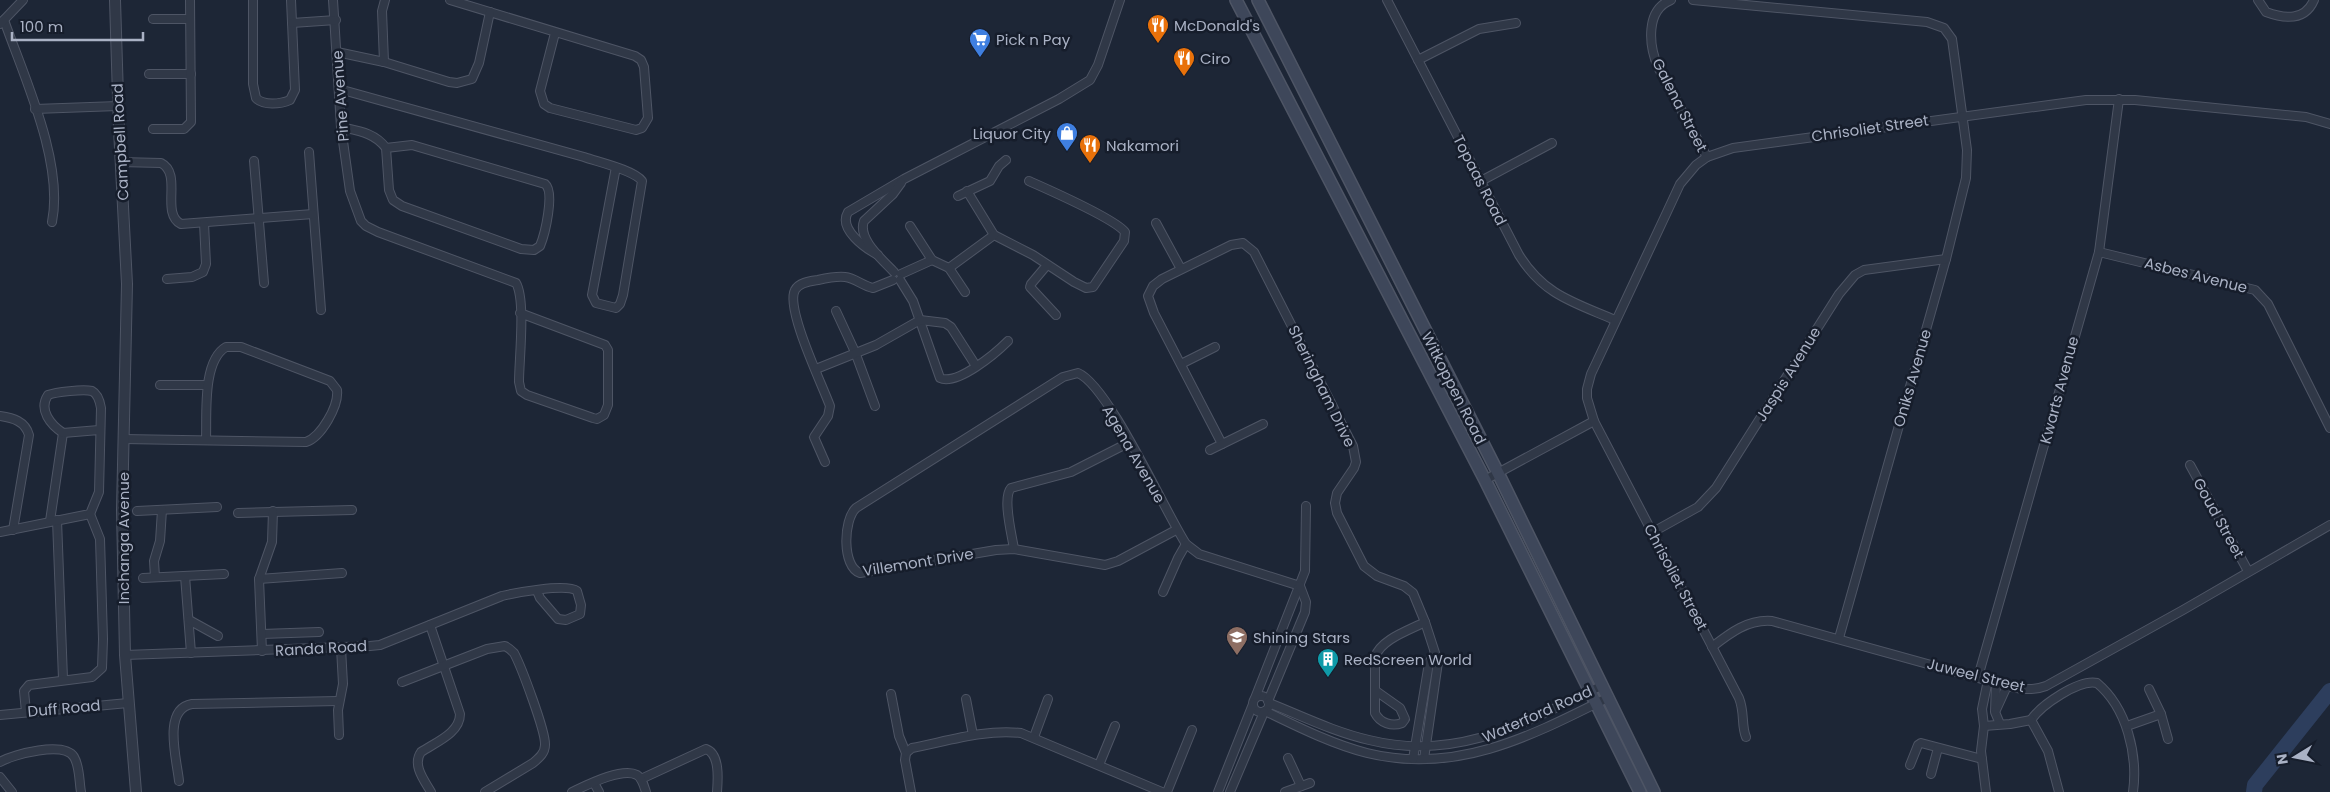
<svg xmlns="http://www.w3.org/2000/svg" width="2330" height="792" font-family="Poppins,sans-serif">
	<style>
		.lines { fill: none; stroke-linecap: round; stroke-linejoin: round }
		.river { stroke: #2d3e5d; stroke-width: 16 }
		.minor-casing { stroke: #4e5565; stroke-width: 10 }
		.tertiary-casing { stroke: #4e5565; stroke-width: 12 }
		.secondary-casing { stroke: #4e5565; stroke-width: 14 }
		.minor { stroke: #303847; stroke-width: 8 }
		.tertiary { stroke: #303847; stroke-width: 10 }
		.secondary { stroke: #3e475a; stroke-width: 11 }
		.labels { text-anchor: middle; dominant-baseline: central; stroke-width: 5; stroke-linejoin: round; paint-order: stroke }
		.poi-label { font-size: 15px; fill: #aab2c5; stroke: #161d2b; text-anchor: start }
		.street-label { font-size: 15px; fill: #aab2c5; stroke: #161d2b }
	</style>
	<rect width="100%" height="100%" fill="#1d2636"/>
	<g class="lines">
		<path class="river" d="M2254 792 2255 785 2330 691"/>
		<g class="minor-casing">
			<g id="minor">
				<path d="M253 0V84L256 98C263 106 281 104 290 100L295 90 291 0"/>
				<path d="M333 0 341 127 350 191 361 221 366 226 378 232 516 283C526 300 519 360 519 382L521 391 527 395 593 418 597 419 604 415 608 405V350L605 345 520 313"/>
				<path d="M450 0 635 56 641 60 644 67 648 118 642 128 636 130 550 108 544 104 540 91 555 33"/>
				<path d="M1387 0 1519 255C1544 295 1573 302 1615 320"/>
				<path d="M1671 0C1645 10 1649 46 1658 67L1707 157"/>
				<path d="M1693 0 1927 22 1944 28 1952 39 1967 150 1966 178 1946 259 1839 638"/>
				<path d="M2258 0 2266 12C2285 19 2305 21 2314 0"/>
				<path d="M153 19H190"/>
				<path d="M4 20C24 77 64 162 52 222"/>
				<path d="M292 23 336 20"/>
				<path d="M0 24 23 0"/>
				<path d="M337 52 384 62 449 82 457 83 472 79 479 63 490 12"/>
				<path d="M1418 60 1479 29 1516 23"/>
				<path d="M384 62 382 11 385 0"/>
				<path d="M149 74H191"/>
				<path d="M339 89 584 157C598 162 634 170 642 181L623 295 620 304 616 308 596 303 592 295 616 167"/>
				<path d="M35 109 118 106"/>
				<path d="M341 127C359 131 375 133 386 148L389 190 393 200 402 206 521 249 534 250 540 246C545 234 555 192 545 184L412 145 386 148"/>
				<path d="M153 129H184L191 122 190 0"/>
				<path d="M309 152 321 310"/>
				<path d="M254 161 264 283"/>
				<path d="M120 162 161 163C183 174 160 213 181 224L313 214"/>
				<path d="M1481 181 1552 143"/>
				<path d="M967 191 994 235 1033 255 1074 282 1086 288 1093 287 1124 241 1125 232C1114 218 1049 190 1029 181"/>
				<path d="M958 196 990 181 999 166 1006 160"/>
				<path d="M1156 223 1181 269"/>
				<path d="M910 226 932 260 949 268 965 292"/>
				<path d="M2099 252 2255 290 2268 304 2330 428"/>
				<path d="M878 255C865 248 838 229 848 212L904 179 1059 99 1090 80 1098 65 1120 0"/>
				<path d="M1047 265 1031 284 1030 287 1056 315"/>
				<path d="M949 268 994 235"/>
				<path d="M894 272C883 260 857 239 864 221L893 194 901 183"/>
				<path d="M901 274 932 260"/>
				<path d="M167 279 192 277 203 272 206 264 204 223"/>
				<path d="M900 280 913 301 940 378C957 386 996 353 1008 341"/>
				<path d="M836 311 855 352 875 406"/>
				<path d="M1181 364 1215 347"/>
				<path d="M816 369 876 345 920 320 945 323 951 327 976 366"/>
				<path d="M160 385H207"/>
				<path d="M0 416C13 418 25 421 29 435L13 530"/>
				<path d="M123 439 306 442C321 437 339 406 337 390L330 381 241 347H226C202 361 207 415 206 439"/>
				<path d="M1222 444 1154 313 1148 296 1153 286 1162 279 1231 245 1243 243 1254 252 1353 446 1356 462 1354 468 1337 493 1335 503 1337 513 1364 566 1377 576 1404 586 1413 593 1425 622 1438 662 1424 759"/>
				<path d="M1210 450 1263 424"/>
				<path d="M825 462 814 437 828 416 830 406C822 384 785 308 795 290 799 282 811 281 818 280 827 278 836 276 845 277 855 278 863 286 873 288L893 280"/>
				<path d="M2190 465 2248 571"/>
				<path d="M1485 480 1594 421"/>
				<path d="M137 511 217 507"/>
				<path d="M238 513 352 510"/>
				<path d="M57 520 63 679"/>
				<path d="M50 521 63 433"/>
				<path d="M1176 530 1118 561 1105 565 1014 549 996 550 860 573C842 567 843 520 856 508L1063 377 1078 373C1109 386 1164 510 1186 544L1199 554 1300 586"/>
				<path d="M0 532 90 514 99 492 101 408C100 402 98 394 92 391 83 389 56 392 48 395 38 410 51 425 63 433L99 430"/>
				<path d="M1653 532 1698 507 1716 488 1839 294 1855 275 1864 270 1946 259"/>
				<path d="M1014 549C1012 535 1002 498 1011 488L1071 472 1130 442"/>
				<path d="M185 576 191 653"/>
				<path d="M155 577 154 561 160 541 162 510"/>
				<path d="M143 578 224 574"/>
				<path d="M259 579 342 573"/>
				<path d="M1163 592 1178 558 1186 544"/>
				<path d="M189 620 218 636"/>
				<path d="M430 625 460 714C460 733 436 742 421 752 412 765 424 780 431 792"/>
				<path d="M262 634 319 632"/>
				<path d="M1712 647C1730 633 1748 619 1772 621L2007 686C2021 689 2033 691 2046 686L2183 610 2330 525"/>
				<path d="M262 651 259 579 272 542 273 511"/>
				<path d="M125 655 370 646 380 645 502 596C515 593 566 583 577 591L581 605 580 614 566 620 558 619 540 598 537 591"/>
				<path d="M1978 677 2099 252 2119 99"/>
				<path d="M402 682 487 649 505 646C509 648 511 650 514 653 521 666 546 732 545 745 545 753 539 758 533 763L485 792"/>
				<path d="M1996 683 1995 712 2000 724"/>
				<path d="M2149 689 2161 714 2168 739"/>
				<path d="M1376 691 1400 708 1405 719 1402 723C1392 727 1380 723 1375 713V657C1381 639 1410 630 1425 622"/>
				<path d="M891 694 899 736 906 753 905 760 911 792"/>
				<circle cx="1261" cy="704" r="8"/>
				<path d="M1255 698 1305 571 1306 506"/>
				<path d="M966 699 973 735"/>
				<path d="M1268 701 1305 612 1306 602 1300 586"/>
				<path d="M1269 703C1302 716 1334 732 1369 740 1458 762 1526 722 1603 685"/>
				<path d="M1996 710 2007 686"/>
				<path d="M1265 711C1298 727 1332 744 1367 753 1457 775 1531 736 1609 697"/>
				<path d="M26 712 24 691 29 685 92 677 102 668 103 639 100 539 90 514"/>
				<path d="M0 715 128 703"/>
				<path d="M2031 720C2041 705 2079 679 2097 683 2127 708 2138 755 2133 792"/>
				<path d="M2031 720 2048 751 2059 792"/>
				<path d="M1984 726 2010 724 2031 720"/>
				<path d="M2127 726 2161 714"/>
				<path d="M339 735 338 710 343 684 341 648"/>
				<path d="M1034 737 1048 699"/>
				<path d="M1746 737C1741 725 1745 713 1739 698L1594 421 1587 398V389L1591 374 1667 212 1680 184 1696 165 1707 157 1733 148 2086 100H2135L2306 117 2330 124"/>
				<path d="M906 753 912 748C948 741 985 729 1021 733L1162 792"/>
				<path d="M1288 758 1301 786"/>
				<path d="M1413 759 1429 663 1434 654"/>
				<path d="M0 762C14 754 64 741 74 757 80 767 79 781 81 792"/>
				<path d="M1099 765 1115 726"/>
				<path d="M1910 765 1918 745 1921 743 1982 759"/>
				<path d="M1931 774 1938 748"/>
				<path d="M0 777 12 792"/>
				<path d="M641 779 706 749C720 754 718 779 717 792"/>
				<path d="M179 781C177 760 162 709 192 704L338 701"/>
				<path d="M594 783 599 792"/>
				<path d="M572 792C587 785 622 767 637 775 642 778 644 786 646 792"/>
				<path d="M1167 792 1192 730"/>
				<path d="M1218 792 1253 704"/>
				<path d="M1230 792 1264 712"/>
				<path d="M1285 792 1310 783"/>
				<path d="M1986 792 1981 751 1984 726 1982 709 1988 680"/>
			</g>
		</g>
		<g class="tertiary-casing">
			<path id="tertiary" d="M115 0 119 129 127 284 122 510 125 655 136 792"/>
		</g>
		<g class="secondary-casing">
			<g id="secondary">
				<path d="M1236 0 1485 480 1640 792"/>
				<path d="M1258 0 1498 473 1654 792"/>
			</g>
		</g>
		<use href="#minor" class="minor"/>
		<use href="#tertiary" class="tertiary"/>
		<use href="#secondary" class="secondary"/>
	</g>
	<defs>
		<g id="restaurant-pin" transform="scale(1.125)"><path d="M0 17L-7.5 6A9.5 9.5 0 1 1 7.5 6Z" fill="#e8710a" stroke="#161d2b"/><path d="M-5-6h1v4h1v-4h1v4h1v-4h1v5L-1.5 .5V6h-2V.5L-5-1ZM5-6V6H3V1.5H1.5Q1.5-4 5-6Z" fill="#fff"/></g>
		<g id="supermarket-pin" transform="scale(1.125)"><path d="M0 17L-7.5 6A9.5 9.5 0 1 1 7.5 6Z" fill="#3f7fe0" stroke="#161d2b"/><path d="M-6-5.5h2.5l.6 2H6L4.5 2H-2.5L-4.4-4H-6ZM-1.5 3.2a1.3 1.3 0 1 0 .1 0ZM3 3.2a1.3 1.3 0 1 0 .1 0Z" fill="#fff"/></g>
		<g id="shop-pin" transform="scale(1.125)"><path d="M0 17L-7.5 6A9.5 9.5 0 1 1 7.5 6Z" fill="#3f7fe0" stroke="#161d2b"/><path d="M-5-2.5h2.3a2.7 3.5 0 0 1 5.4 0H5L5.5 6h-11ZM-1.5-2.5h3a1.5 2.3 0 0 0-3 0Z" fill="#fff"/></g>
		<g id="school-pin" transform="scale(1.125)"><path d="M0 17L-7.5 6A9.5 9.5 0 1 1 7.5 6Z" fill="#8d6e63" stroke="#161d2b"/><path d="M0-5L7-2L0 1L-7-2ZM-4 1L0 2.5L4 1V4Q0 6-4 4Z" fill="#fff"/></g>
		<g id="building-pin" transform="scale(1.125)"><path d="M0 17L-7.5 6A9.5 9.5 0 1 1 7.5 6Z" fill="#0f9aa8" stroke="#161d2b"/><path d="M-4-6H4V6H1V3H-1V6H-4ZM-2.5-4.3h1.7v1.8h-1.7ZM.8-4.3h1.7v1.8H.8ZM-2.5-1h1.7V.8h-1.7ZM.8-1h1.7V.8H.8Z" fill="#fff"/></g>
	</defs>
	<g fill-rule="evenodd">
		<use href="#restaurant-pin" x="1158" y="25"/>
		<use href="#supermarket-pin" x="980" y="39"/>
		<use href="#restaurant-pin" x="1184" y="58"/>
		<use href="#shop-pin" x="1067" y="133"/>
		<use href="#restaurant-pin" x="1090" y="145"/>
		<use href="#school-pin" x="1237" y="637"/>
		<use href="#building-pin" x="1328" y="659"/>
	</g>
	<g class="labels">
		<g class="poi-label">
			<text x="1174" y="25">McDonald's</text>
			<text x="996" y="39">Pick n Pay</text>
			<text x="1200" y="58">Ciro</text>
			<text x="1051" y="133" text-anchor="end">Liquor City</text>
			<text x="1106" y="145">Nakamori</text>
			<text x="1253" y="637">Shining Stars</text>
			<text x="1344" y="659">RedScreen World</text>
		</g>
		<g class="street-label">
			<text transform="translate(340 96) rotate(-94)">Pine Avenue</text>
			<text transform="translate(1680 105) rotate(63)">Galena Street</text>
			<text transform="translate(1870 128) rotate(-8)">Chrisoliet Street</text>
			<text transform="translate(120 142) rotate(-93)">Campbell Road</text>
			<text transform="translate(1480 180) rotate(63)">Topaas Road</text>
			<text transform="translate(2196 275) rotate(14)">Asbes Avenue</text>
			<text transform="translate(1788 374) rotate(-58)">Jaspis Avenue</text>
			<text transform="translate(1912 378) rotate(-74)">Oniks Avenue</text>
			<text transform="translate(1322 386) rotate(64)">Sheringham Drive</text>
			<text transform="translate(1454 388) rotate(63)">Witkoppen Road</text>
			<text transform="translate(2059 390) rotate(-75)">Kwarts Avenue</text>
			<text transform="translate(1134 454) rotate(60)">Agena Avenue</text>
			<text transform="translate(2219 518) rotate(61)">Goud Street</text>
			<text transform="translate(123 538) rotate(-90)">Inchanga Avenue</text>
			<text transform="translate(918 562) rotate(-9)">Villemont Drive</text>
			<text transform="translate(1676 577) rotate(62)">Chrisoliet Street</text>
			<text transform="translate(321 648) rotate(-3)">Randa Road</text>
			<text transform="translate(1976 675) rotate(14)">Juweel Street</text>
			<text transform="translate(64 708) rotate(-5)">Duff Road</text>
			<text transform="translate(1537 714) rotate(-24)">Waterford Road</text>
		</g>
	</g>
	<g transform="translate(2295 757) rotate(260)" stroke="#161d2b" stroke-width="4" paint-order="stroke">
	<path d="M0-4L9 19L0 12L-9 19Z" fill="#aab2c5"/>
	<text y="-8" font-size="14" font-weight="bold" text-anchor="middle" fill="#aab2c5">N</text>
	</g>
	<path d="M12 32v8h131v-8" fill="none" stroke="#aab2c5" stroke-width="2.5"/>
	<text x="20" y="32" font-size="15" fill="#aab2c5" stroke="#161d2b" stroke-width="4" paint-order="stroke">100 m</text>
</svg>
